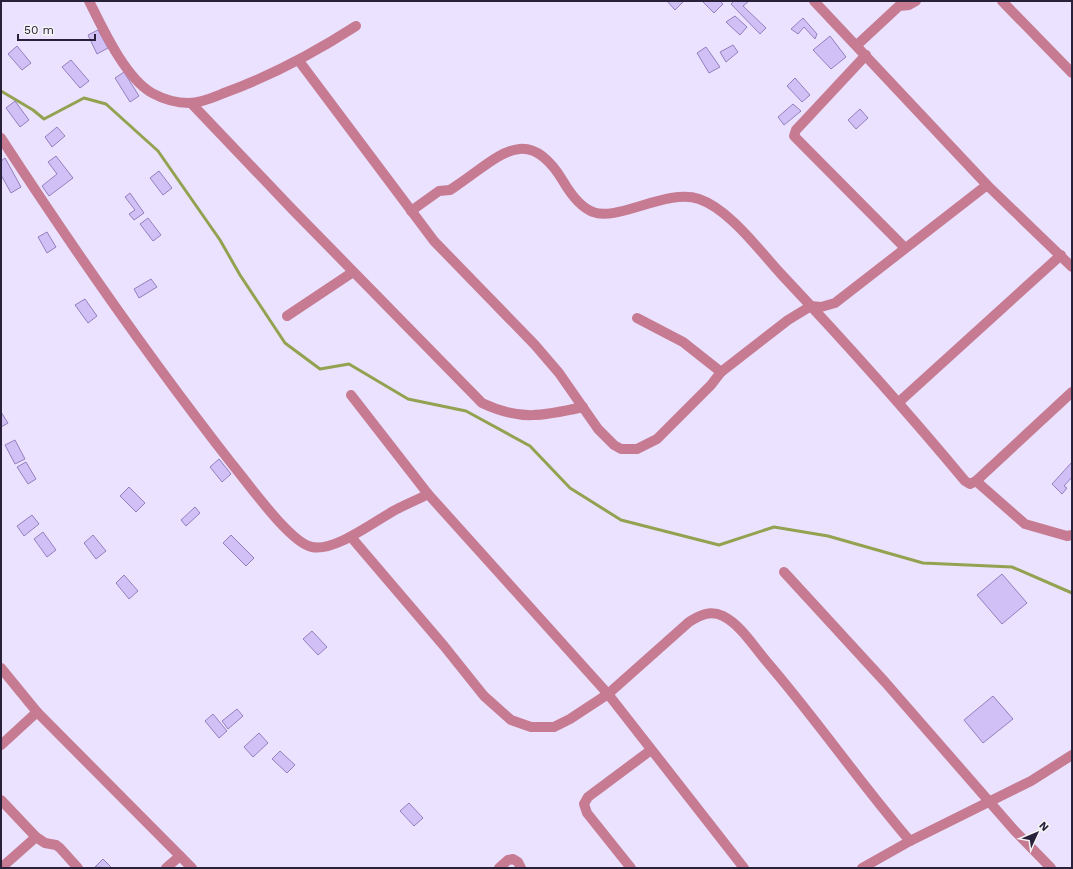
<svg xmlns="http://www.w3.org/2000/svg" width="1073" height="869" font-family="'Work Sans',sans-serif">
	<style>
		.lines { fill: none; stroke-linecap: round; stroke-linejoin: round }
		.stream { stroke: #93a250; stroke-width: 3 }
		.building { fill: #d1c0f6; stroke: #947fbe }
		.minor { stroke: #c67b93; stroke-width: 10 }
	</style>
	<rect width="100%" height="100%" fill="#eae2fe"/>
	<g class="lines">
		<path class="stream" d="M1 91 33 110 44 119 84 98 106 104 158 151 220 240 240 275 285 343 320 369 349 364 408 399 466 411 530 446 570 488 621 520 719 545 774 527 828 536 923 563 1012 567 1072 593"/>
	</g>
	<g class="building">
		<path d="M667 1H684L675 10Z"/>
		<path d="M702 1H720L723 4 714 13Z"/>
		<path d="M734 1H749L743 6 766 28 760 34 731 4Z"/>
		<path d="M735 16 747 27 740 35 726 22Z"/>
		<path d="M803 18 817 34 815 39 804 27 798 34 791 29Z"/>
		<path d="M98 30 108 48 97 54 88 35Z"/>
		<path d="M830 36 846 57 831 69 813 50Z"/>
		<path d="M733 45 738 52 726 62 720 52Z"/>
		<path d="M17 46 31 63 22 70 8 54Z"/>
		<path d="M706 47 720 67 709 73 697 53Z"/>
		<path d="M71 60 89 81 80 88 62 67Z"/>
		<path d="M124 72 139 96 130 102 115 78Z"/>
		<path d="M795 78 810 95 802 102 787 86Z"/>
		<path d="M15 101 29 120 20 127 6 108Z"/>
		<path d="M793 104 801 111 784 125 778 117Z"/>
		<path d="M860 109 868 118 856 129 848 120Z"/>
		<path d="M57 127 65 136 52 147 45 137Z"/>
		<path d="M56 156 73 178 49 196 42 186 57 174 48 162Z"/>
		<path d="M5 158 21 187 11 193 1 175V161Z"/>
		<path d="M159 171 172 188 163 195 150 178Z"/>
		<path d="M130 193 144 213 134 220 129 214 135 210 125 197Z"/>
		<path d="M148 218 161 235 153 241 140 224Z"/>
		<path d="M47 232 56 247 47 253 38 237Z"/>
		<path d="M151 279 157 287 139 298 134 289Z"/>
		<path d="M85 299 97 316 88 323 75 305Z"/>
		<path d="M1 412 8 423 1 427Z"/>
		<path d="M15 440 25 459 15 464 5 445Z"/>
		<path d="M219 459 231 474 222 482 210 467Z"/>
		<path d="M26 462 36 479 28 484 17 467Z"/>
		<path d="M1072 462V477L1064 486 1067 488 1062 494 1052 484Z"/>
		<path d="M129 487 145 503 136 512 120 496Z"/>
		<path d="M195 507 200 513 186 526 181 520Z"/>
		<path d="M32 515 39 524 24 536 17 526Z"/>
		<path d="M43 532 56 550 47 557 34 539Z"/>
		<path d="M93 535 106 551 96 559 84 543Z"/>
		<path d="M231 535 254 558 246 566 223 543Z"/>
		<path d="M1002 574 1027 603 1002 624 977 595Z"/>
		<path d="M124 575 138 591 129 599 116 583Z"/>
		<path d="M312 631 327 647 318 655 303 639Z"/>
		<path d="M993 696 1013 719 983 743 964 720Z"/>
		<path d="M237 709 243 716 228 729 222 721Z"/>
		<path d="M213 714 227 731 219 738 205 721Z"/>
		<path d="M259 733 268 743 253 757 244 747Z"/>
		<path d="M280 751 295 765 287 773 272 759Z"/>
		<path d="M409 803 423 818 414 826 400 811Z"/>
		<path d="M103 859 112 868 95 867Z"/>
	</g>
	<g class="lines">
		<g class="minor">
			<path d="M89 1C102 27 125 78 152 93 163 99 177 103 189 103 201 103 214 97 224 93 271 76 314 53 356 26"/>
			<path d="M814 1 987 185 1072 267"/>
			<path d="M1002 1 1072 73"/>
			<path d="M857 45 899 6 909 5 916 1"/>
			<path d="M866 55 796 130 794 136 905 248"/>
			<path d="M299 61 434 241 535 345 559 373 598 429 614 445 621 449H637L657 439 711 385 721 372"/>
			<path d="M191 103 292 209 482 403C520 421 543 416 583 407"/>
			<path d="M1 138C74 250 150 359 232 464 248 483 290 543 312 547 336 552 377 519 399 508 409 503 419 499 428 494L608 694 744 868"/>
			<path d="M411 211 439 191 450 190 456 186C498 158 527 121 563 181 570 193 580 207 593 212 617 222 667 188 699 199 729 209 759 250 781 274 844 341 906 410 965 481L970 484 976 481 1072 392"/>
			<path d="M287 316 353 272"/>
			<path d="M637 318 683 342 721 372 788 320 811 306 821 307 835 303 987 185"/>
			<path d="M351 395 428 494"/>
			<path d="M899 402 1061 255"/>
			<path d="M976 481 1025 524 1067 536 1072 535"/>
			<path d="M351 537 444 646 484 696 511 720 531 727H554L570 719 608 694 689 622C700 615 710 610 723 616 741 625 754 647 767 662 817 720 860 783 910 841"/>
			<path d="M784 572 885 682 1014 830 1051 868"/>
			<path d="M1 668 37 712 192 868"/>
			<path d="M1 745 37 712"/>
			<path d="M1 800 36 837 45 843 56 845 60 848 78 868"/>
			<path d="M1 868 36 837"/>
			<path d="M166 868 180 856"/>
			<path d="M499 868 508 860 513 859 518 862 521 868"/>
			<path d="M631 868 587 813 584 804 588 797 651 750"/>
			<path d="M862 868 910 841 1031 781 1072 755"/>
		</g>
	</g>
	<rect width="1073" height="869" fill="none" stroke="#29203a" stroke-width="4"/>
	<g transform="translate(1037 833) rotate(46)" stroke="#f4f4f4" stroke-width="3" paint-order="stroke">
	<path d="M0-3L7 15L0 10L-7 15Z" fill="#29203a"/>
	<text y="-6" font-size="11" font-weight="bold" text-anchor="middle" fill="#29203a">N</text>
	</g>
	<path d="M18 34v6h77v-6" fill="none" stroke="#29203a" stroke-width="2"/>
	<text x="24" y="34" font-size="12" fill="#29203a" stroke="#f4f4f4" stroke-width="3" paint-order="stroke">50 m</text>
</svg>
